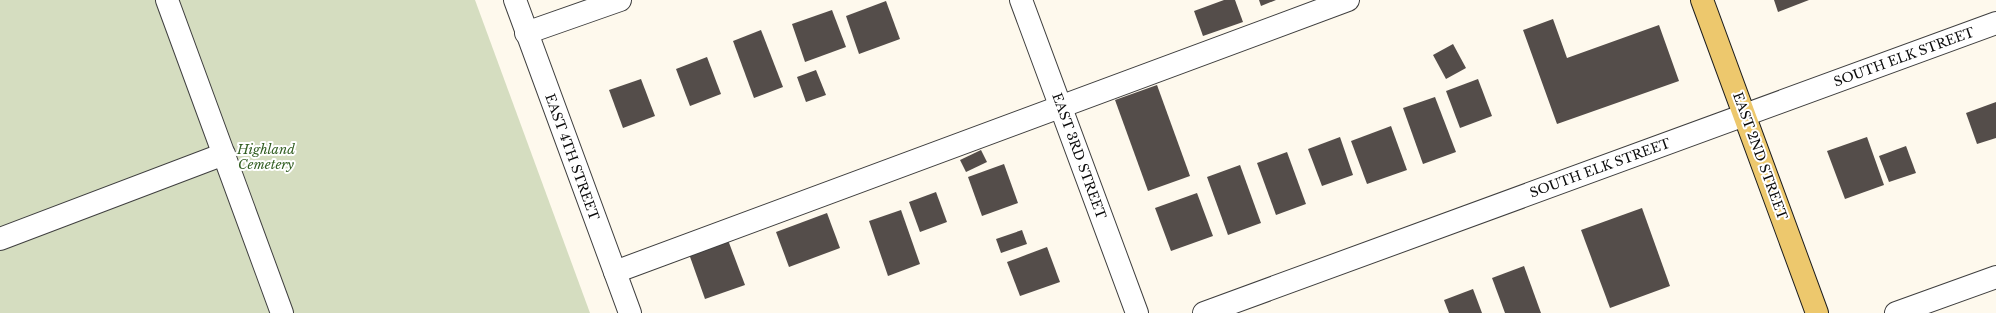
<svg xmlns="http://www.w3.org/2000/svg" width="1996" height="313" font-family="'Libre Baskerville',serif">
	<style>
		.cemetery { fill: #d5ddc0 }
		.building { fill: #544d4a }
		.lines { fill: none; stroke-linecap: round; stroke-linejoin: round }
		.minor-casing { stroke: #3f3f3f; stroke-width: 24 }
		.major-casing { stroke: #1d1d1d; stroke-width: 24 }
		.minor { stroke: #fff; stroke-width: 22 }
		.major { stroke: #edc86d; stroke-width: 22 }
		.labels { text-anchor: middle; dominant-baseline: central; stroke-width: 4; stroke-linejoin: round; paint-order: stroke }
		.street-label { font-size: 13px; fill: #0c0c0c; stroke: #fff }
		.park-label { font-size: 13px; font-style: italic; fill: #325e22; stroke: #fff }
	</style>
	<rect width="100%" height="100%" fill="#fef9ed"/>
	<path class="cemetery" d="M0 0H475L590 313H0Z"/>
	<g class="building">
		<path d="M1224 0H1235L1243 22 1203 36 1194 11Z"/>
		<path d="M1259 0H1276L1261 6Z"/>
		<path d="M1774 0H1809L1778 12Z"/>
		<path d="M886 1 900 39 859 54 846 16Z"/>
		<path d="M832 10 846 47 805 62 792 24Z"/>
		<path d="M1553 19 1567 58 1659 25 1679 81 1557 124 1523 30Z"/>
		<path d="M761 30 783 87 754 98 733 41Z"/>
		<path d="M1453 44 1466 68 1446 79 1433 55Z"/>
		<path d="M707 57 721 94 690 106 676 69Z"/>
		<path d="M816 70 826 95 806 102 797 77Z"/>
		<path d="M641 79 655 116 623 128 609 90Z"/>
		<path d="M1478 79 1492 116 1460 128 1446 91Z"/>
		<path d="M1157 85 1190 176 1148 191 1115 100Z"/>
		<path d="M1435 97 1456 152 1423 164 1403 108Z"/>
		<path d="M1996 102V138L1977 144 1966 113Z"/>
		<path d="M1391 126 1407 170 1367 184 1351 141Z"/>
		<path d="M1340 137 1353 175 1322 186 1308 149Z"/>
		<path d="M1867 137 1884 185 1845 199 1827 151Z"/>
		<path d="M1906 146 1916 173 1889 182 1879 156Z"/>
		<path d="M981 150 987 162 966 172 960 160Z"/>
		<path d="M1287 152 1306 204 1276 215 1257 163Z"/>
		<path d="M1004 164 1018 203 982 216 968 177Z"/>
		<path d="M1240 165 1261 223 1228 235 1207 177Z"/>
		<path d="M936 192 947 222 920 232 909 202Z"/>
		<path d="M1197 193 1213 236 1171 251 1155 208Z"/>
		<path d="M1642 208 1670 286 1610 308 1581 230Z"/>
		<path d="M901 210 920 264 888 276 869 221Z"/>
		<path d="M827 213 840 248 789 267 776 232Z"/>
		<path d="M1022 230 1027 244 1001 253 996 239Z"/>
		<path d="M728 240 745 285 705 299 689 254Z"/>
		<path d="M1047 247 1060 282 1020 296 1007 262Z"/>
		<path d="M1524 266 1541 313H1505L1492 278Z"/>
		<path d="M1473 289 1482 313H1449L1444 300Z"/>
	</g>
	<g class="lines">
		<g class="minor-casing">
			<g id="minor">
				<path d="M167 0 282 313"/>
				<path d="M515 0 630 313"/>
				<path d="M1021 0 1137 313"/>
				<path d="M526 33 620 0"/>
				<path d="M0 239 224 154"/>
				<path d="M615 272 1348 0"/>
				<path d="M1204 313 1996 23"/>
				<path d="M1896 313 1996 277"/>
			</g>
		</g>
		<g class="major-casing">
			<path id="major" d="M1702 0 1817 313"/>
		</g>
		<use href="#minor" class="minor"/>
		<use href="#major" class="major"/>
	</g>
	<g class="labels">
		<g class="street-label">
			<text transform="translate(1904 57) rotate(-20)">SOUTH ELK STREET</text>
			<text transform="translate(1079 156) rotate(70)">EAST 3RD STREET</text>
			<text transform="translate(1760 156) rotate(70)">EAST 2ND STREET</text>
			<text transform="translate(572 157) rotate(70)">EAST 4TH STREET</text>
			<text transform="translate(1600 168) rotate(-20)">SOUTH ELK STREET</text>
		</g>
		<g class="park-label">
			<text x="266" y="149">Highland<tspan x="266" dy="15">Cemetery</tspan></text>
		</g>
	</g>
</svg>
